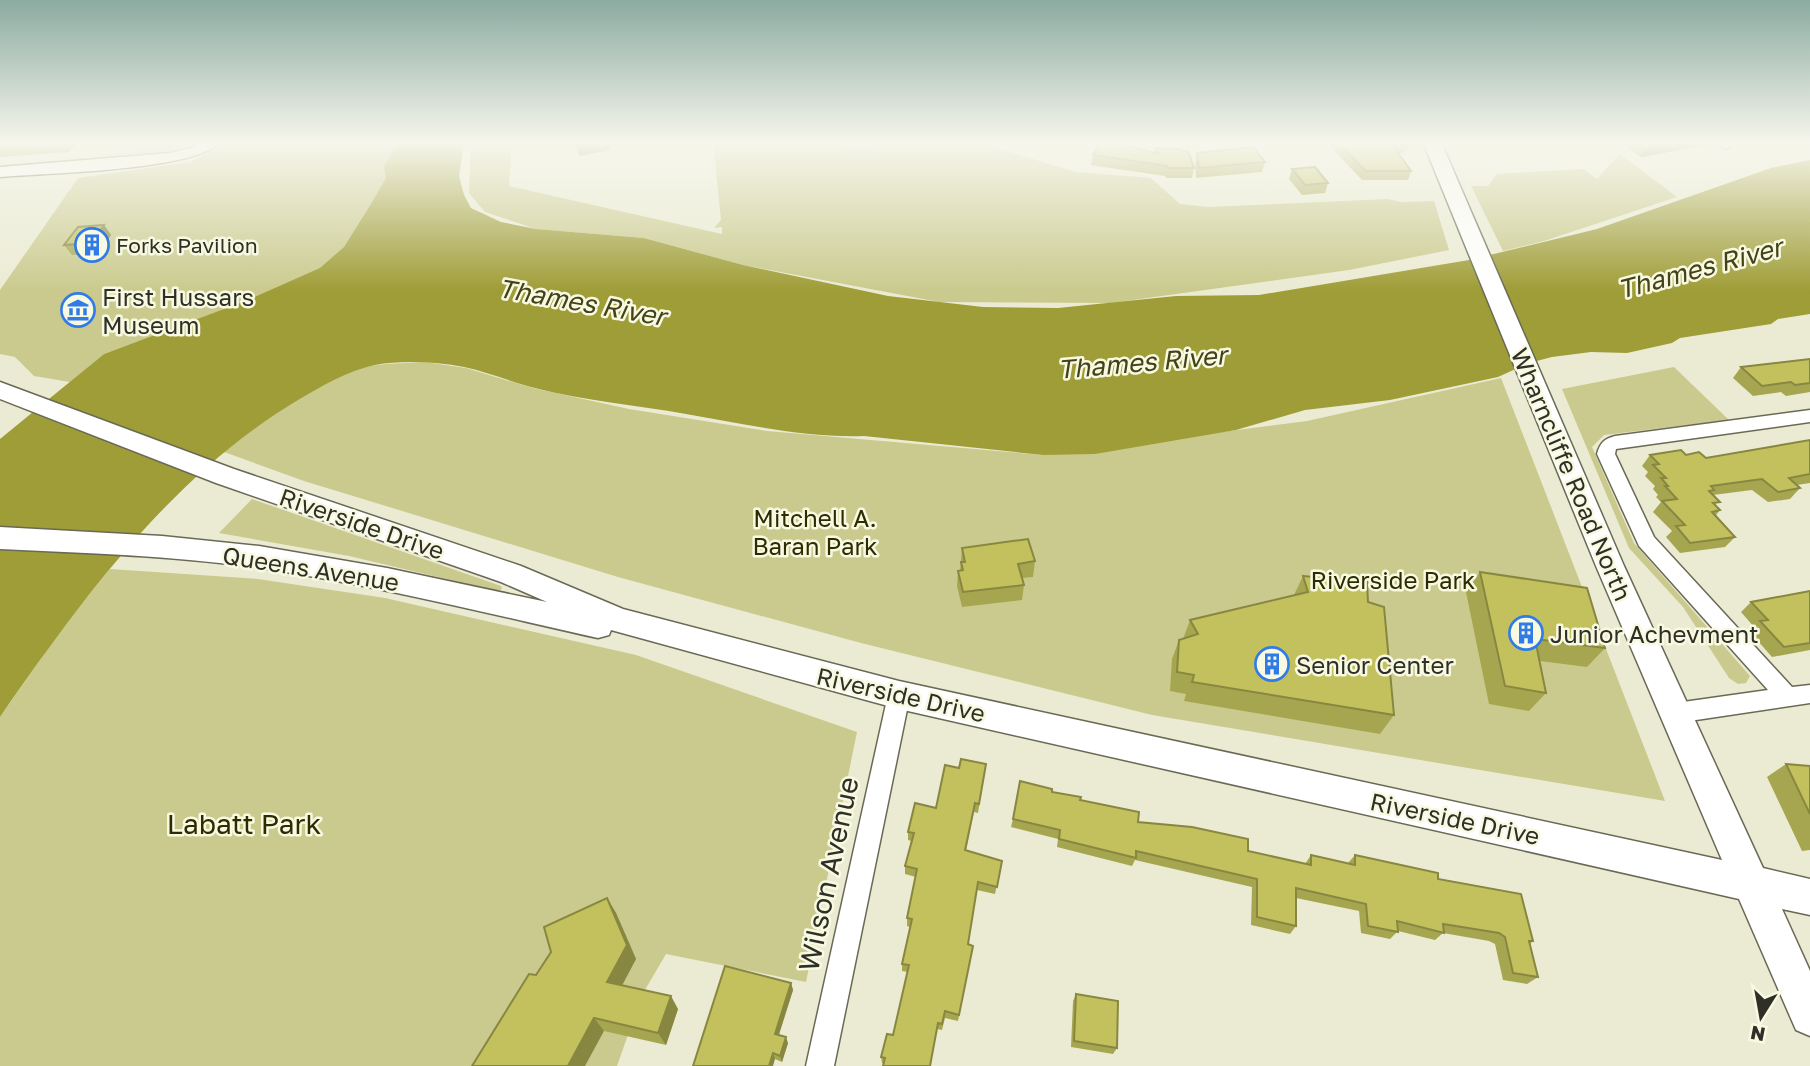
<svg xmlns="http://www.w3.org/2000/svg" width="1810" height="1066" font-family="'Golos Text',sans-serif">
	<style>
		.green { fill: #caca8e }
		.water { fill: #9f9d37 }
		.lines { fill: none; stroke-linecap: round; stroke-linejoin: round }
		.minor-casing { stroke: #696955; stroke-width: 3 }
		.tertiary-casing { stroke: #696955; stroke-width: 3 }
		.secondary-casing { stroke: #696955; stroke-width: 3 }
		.minor { fill: #fff; fill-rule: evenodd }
		.tertiary { fill: #fff; fill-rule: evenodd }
		.secondary { fill: #fff; fill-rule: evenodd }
		.wall { fill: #a7a650 }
		.shaded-wall { fill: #888741 }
		.building { fill: #c2c15d; stroke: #888741; stroke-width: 2 }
		.labels { text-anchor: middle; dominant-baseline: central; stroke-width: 5; stroke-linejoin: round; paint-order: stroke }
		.far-poi-label { font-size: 21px; fill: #2f2f27; stroke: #f8f9e1; text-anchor: start }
		.poi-label { font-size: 24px; fill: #2f2f27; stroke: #f8f9e1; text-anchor: start }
		.street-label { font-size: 24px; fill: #2f2f27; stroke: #f8f9e1 }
		.park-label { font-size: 24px; fill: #2d2c00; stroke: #f8f9e1 }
		.water-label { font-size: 26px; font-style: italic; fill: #434218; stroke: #f8f9e1 }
		.near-park-label { font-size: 28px; fill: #2d2c00; stroke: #f8f9e1 }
		.near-street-label { font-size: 28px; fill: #2f2f27; stroke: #f8f9e1 }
	</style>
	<rect width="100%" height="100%" fill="#ebebd4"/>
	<g class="green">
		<path d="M129 142H198L165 152 82 156 134 152 142 143Z"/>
		<path d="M227 142H398L388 176 330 270 104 354 70 382 34 376 15 357 0 354V290L78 178 191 162Z"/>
		<path d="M471 142H512L509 186 722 234V227L714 228 721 220 713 142H803L866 149 896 142H978L1075 172 1151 178 1180 204 1208 207 1388 199 1401 202 1434 201 1449 250 1349 270 1111 303 939 302 743 265 644 238 536 229 485 212 469 193Z"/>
		<path d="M1620 154 1677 197 1544 241 1503 251 1471 186H1488L1497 174 1583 169 1597 179Z"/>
		<path d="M425 362 466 368 533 388 629 409 767 431 1043 455 1307 421 1501 378 1665 801 1152 715 861 643 618 577 304 481 224 452C265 419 324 374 377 365 393 363 409 363 425 362Z"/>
		<path d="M1674 367 1729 420 1604 435 1592 447 1634 543 1750 676 1746 683 1738 684 1729 678 1683 607 1629 548 1562 389Z"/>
		<path d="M252 499 501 586 502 589 497 591 349 556 219 533Z"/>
		<path d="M110 569 258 579 385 598 636 655 857 732 806 982 666 954 642 995 617 1066H0V717L66 623Z"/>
	</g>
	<path class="water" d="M397 142H464L459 176 464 195 471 208 501 222 536 229 644 238 743 265 888 296 983 307 1058 308 1176 296 1259 295 1469 260 1597 229 1771 168 1810 160V314L1778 319 1771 324 1680 338 1672 343 1627 353 1591 352 1552 357 1529 363 1498 377 1390 400 1305 410 1236 430 1095 454 1043 455 864 436C804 438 745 424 686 414 636 405 585 401 535 388 511 382 488 372 464 367 436 362 403 360 375 365 347 371 322 386 298 400 172 475 82 599 0 717V439L104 354 248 300 320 268 344 247 372 202 386 178 384 167Z"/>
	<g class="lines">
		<g class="minor-casing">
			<g id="minor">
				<path d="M1715 142H1730L1732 145 1726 149Z"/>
				<path d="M1810 410V422L1616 449 1615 454 1654 537 1792 687 1810 685V703L1676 723 1668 720 1665 713 1668 706 1676 703 1768 690 1639 546 1597 454C1600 443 1604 439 1615 436Z"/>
				<path d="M899 686 907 688 910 695 834 1066H806L888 695 891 688Z"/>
			</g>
		</g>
		<g class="tertiary-casing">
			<path id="tertiary" d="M201 142H220C195 171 43 173 0 177V167L170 153 191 148Z"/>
		</g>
		<g class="secondary-casing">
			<path id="secondary" d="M1423 142H1441L1624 566 1763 868 1810 879V915L1782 909 1810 971V1036L1796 1030 1739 899 899 709 611 630 609 635 598 638C486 613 374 585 260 568 174 556 87 553 0 549V527L162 536 259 546 387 568 547 602 501 582 216 483 0 399V382L234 469 521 566 623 609 899 681 1722 860 1596 566Z"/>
		</g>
		<use href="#minor" class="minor"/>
		<use href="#tertiary" class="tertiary"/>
		<use href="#secondary" class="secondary"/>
	</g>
	<g class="wall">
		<path d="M0 142H77L69 152 0 157Z"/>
		<path d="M91 142H117L94 143Z"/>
		<path d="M1330 142H1410L1407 151H1404L1403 153H1399L1411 171 1408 180H1362L1329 145Z"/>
		<path d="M1619 142H1709L1707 145 1641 157Z"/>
		<path d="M1155 148 1182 151 1194 168 1192 178H1166L1165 176 1091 165 1093 155 1154 153Z"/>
		<path d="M1197 153 1265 162 1262 172 1196 178 1195 163Z"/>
		<path d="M1292 169 1328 183 1325 193 1302 195 1289 179Z"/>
		<path d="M104 225 111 235 99 253 72 255 64 245Z"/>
		<path d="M1810 359V392L1786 396 1781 392 1753 396 1733 378 1741 367Z"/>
		<path d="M1810 440V483L1797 485 1800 488 1790 499 1768 502 1752 490 1713 495 1716 506 1720 510 1716 515 1735 537 1725 547 1680 553 1666 537 1672 531 1653 512 1661 502 1656 497 1658 495 1653 489 1655 486 1645 476 1648 472 1642 466 1650 455H1686L1706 458Z"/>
		<path d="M962 548 1035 561 1033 577 1022 578 1024 585 1022 600 962 607 957 586 958 571H960Z"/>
		<path d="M1480 572 1605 648 1587 667 1540 661 1546 693 1529 711 1489 704 1466 592Z"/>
		<path d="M1303 576 1368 602 1394 715 1380 734 1184 701 1186 694 1170 691 1172 659 1179 640 1183 639 1190 620 1294 595Z"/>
		<path d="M1810 591V650L1772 657 1749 631 1754 627 1741 612 1751 602Z"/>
		<path d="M986 764 978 813 974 812 966 851 1002 861 995 894 977 890 968 944 973 946 958 1021 945 1018 942 1030 937 1029 884 1064 882 1063 881 1057 893 1035 908 972 902 971V964L910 927 907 926V918L916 877 905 874V866L911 841 908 840V832L936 808 959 768Z"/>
		<path d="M1786 764 1810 766V850L1802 851 1767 777Z"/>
		<path d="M1052 792 1080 800 1138 822 1248 851 1305 864 1311 855 1348 863 1355 855 1438 879 1533 941 1530 944 1538 977 1527 984 1503 980 1495 944 1489 941 1443 933 1435 940 1398 931 1390 939 1361 933 1359 911 1296 898V926L1290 934 1251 925 1252 887 1135 860 1132 866 1057 847 1058 839 1011 827 1013 819Z"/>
		<path d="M607 898 616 913 636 959 622 985 678 1009 666 1045 604 1031 536 975Z"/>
		<path d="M791 983 793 990 779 1035 788 1043 782 1062 775 1059 693 1066Z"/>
		<path d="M1076 994 1117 1048 1113 1054 1071 1047 1073 1001Z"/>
	</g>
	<g class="shaded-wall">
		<path d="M62 142H77L69 152Z"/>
		<path d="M575 142H609L611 150 579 156Z"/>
		<path d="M1680 142H1709L1707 145 1641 157 1646 148Z"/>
		<path d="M104 225 111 235 99 253 91 243Z"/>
		<path d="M607 898 616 913 636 959 617 995 607 982Z"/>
		<path d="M791 983 793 990 777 1040 775 1034Z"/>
		<path d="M671 996 678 1009 666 1045 658 1033Z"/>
		<path d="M594 1018 604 1031 585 1066H568Z"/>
		<path d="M786 1037 788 1043 782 1062 780 1056Z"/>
		<path d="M773 1053 775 1059 773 1066H769Z"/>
	</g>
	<g class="building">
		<path d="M1101 142H1116L1159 154 1155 148 1181 149 1182 151H1188L1194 168H1168L1167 166 1093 155Z"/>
		<path d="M1337 142H1410H1406V145L1392 144 1411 171H1366Z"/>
		<path d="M1638 142H1680L1646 148Z"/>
		<path d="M1253 147 1265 162 1199 168 1197 153Z"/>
		<path d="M1315 167 1328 183 1305 185 1292 169Z"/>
		<path d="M104 225 91 243 64 245 78 227Z"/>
		<path d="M1810 359V383L1795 385 1791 382 1762 386 1741 367Z"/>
		<path d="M1810 440V474L1789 478 1800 488 1778 492 1762 479 1711 486 1714 490 1709 491 1720 502 1713 503 1720 510 1712 512 1735 537 1690 543 1676 526 1685 525 1662 501 1677 499 1665 486H1668L1661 478H1666L1653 465 1659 464 1650 455 1681 450 1686 455 1699 452 1706 458Z"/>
		<path d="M1028 539 1035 561 1018 564 1024 585 963 592 958 571 963 570 961 562H965L962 548Z"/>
		<path d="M1480 572 1587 588 1605 648 1535 639 1546 693 1505 686Z"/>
		<path d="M1303 576 1367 582 1368 602 1384 607 1394 715 1192 682 1194 675 1177 672 1179 640 1198 634 1190 620 1308 592Z"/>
		<path d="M1810 591V643L1784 647 1760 621 1768 620 1751 602Z"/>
		<path d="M961 759 986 764 979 804 975 803 965 850 1002 861 997 887 978 882 968 944 973 946 959 1015 945 1011 942 1024 938 1023 930 1066H883L885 1058 881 1057 887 1034 893 1035 909 965 902 964 912 919 907 918 917 869 905 866 914 833 908 832 915 803 936 808 945 765 959 768Z"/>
		<path d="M1786 764 1810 766V814Z"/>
		<path d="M1020 781 1052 789V792L1081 797 1080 800 1139 812 1138 822 1192 827 1248 839V851L1311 865V855L1355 865V855L1438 873V879L1521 894 1533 941H1529L1538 977 1513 973 1505 937 1499 933 1443 924 1444 933 1397 921 1398 932 1368 926 1366 904 1296 888V926L1257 917V879L1136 851V858L1059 839 1060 830 1013 819Z"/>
		<path d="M607 898 627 945 607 982 671 996 658 1033 594 1018 568 1066H472L529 974 536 975 551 952 544 927Z"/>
		<path d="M725 966 791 983 775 1034 786 1037 780 1056 773 1053 769 1066H693Z"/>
		<path d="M1076 994 1118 1001 1117 1048 1074 1041Z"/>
	</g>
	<linearGradient id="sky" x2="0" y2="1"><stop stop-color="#8baba1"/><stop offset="0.49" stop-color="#f6f6ec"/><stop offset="1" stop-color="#f6f6ec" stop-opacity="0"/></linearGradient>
	<rect width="1810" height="291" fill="url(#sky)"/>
	<defs>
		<g id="building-ring" transform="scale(1.75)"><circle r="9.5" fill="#f8f9e1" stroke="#307be7" stroke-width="1.5"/><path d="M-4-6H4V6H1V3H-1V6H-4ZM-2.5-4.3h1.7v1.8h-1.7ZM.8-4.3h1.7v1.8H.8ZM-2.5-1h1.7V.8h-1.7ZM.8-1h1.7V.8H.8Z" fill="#307be7"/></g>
		<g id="museum-ring" transform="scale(1.75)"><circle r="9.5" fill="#f8f9e1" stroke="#307be7" stroke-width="1.5"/><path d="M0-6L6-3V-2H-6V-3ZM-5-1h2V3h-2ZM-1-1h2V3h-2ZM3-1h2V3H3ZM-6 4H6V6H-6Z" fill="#307be7"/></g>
	</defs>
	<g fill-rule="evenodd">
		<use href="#building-ring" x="92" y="245"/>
		<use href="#museum-ring" x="78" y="310"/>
		<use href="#building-ring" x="1526" y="633"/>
		<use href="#building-ring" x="1272" y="664"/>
	</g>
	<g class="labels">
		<g class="far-poi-label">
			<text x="116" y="245">Forks Pavilion</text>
		</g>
		<g class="poi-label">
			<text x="102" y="296">First Hussars<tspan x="102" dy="28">Museum</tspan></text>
			<text x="1550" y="633">Junior Achevment</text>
			<text x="1296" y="664">Senior Center</text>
		</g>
		<g class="street-label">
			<text transform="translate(1572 474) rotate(67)">Wharncliffe Road North</text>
			<text transform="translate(362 523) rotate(19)">Riverside Drive</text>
			<text transform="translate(311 568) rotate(9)">Queens Avenue</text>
			<text transform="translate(901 694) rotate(13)">Riverside Drive</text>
			<text transform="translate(1455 818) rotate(12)">Riverside Drive</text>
		</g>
		<g class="park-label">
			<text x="815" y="517">Mitchell A.<tspan x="815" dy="28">Baran Park</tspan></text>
			<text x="1393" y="579">Riverside Park</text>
		</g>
		<g class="water-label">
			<text transform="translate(1700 268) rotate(-15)">Thames River</text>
			<text transform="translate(582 302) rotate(10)">Thames River</text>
			<text transform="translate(1142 362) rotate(-5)">Thames River</text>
		</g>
		<g class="near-park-label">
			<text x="244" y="823">Labatt Park</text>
		</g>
		<g class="near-street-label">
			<text transform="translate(828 874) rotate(-78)">Wilson Avenue</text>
		</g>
	</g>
	<g transform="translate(1761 1017) rotate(191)" stroke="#f8f9e1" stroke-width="5" paint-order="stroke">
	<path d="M0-5L12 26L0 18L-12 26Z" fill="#2f2f27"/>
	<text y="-10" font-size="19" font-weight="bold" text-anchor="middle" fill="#2f2f27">N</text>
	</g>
</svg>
